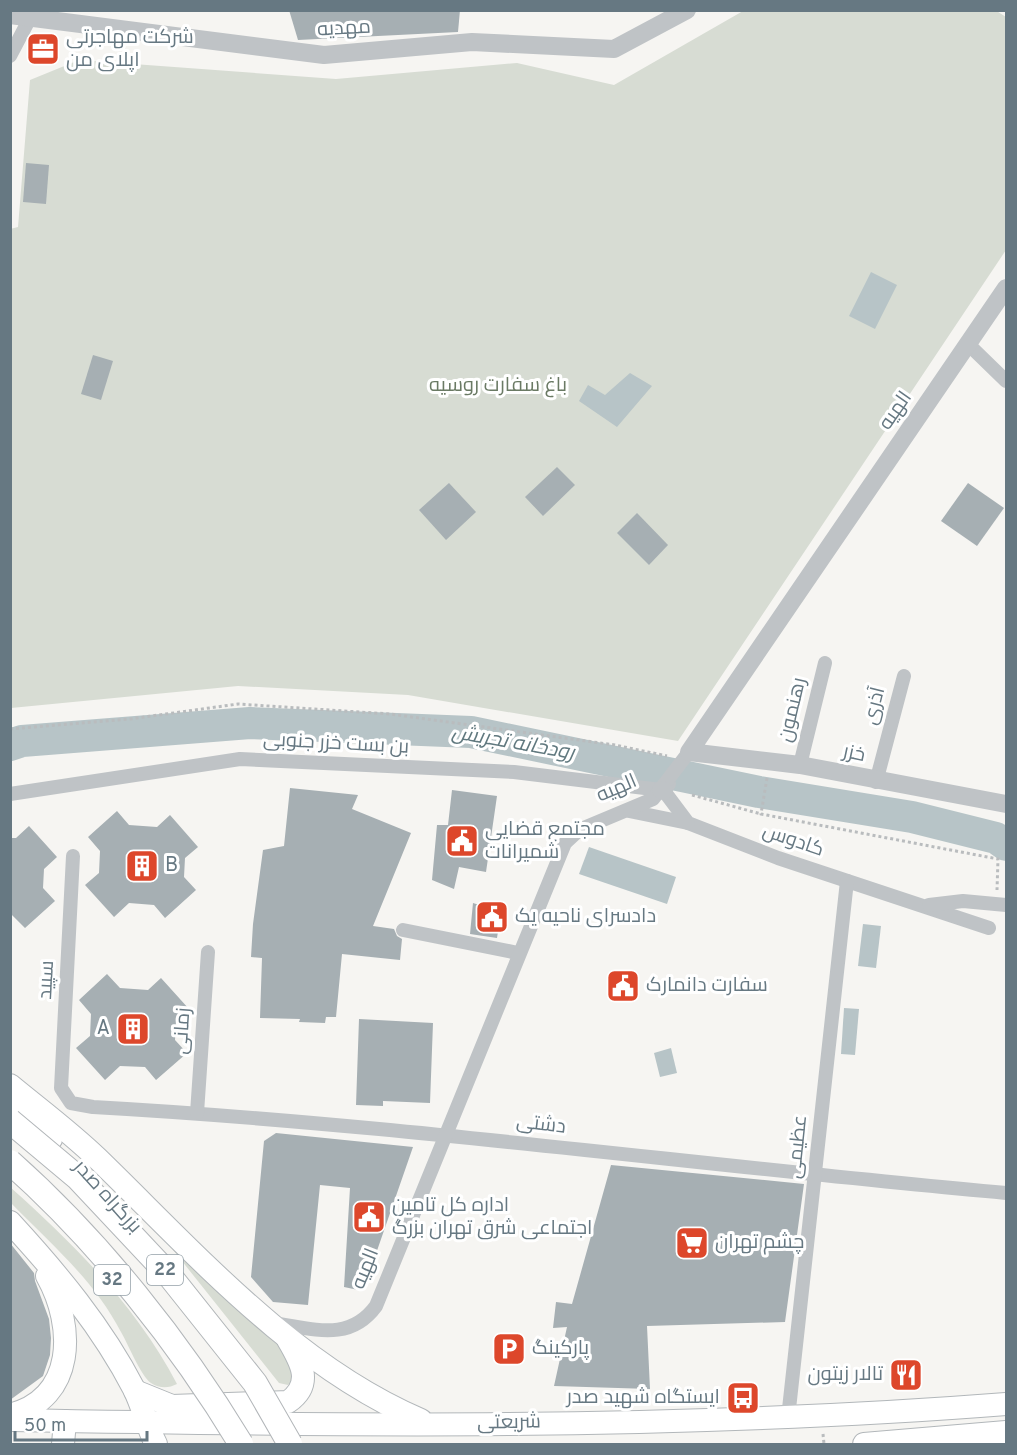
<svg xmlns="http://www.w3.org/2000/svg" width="1017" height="1455" font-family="Overpass,Cairo,sans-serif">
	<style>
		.green { fill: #d7dcd3 }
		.water { fill: #b7c4c7 }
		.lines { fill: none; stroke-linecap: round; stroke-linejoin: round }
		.river { stroke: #b7c4c7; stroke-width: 32 }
		.building { fill: #a6afb3 }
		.primary-casing { stroke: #b2b7ba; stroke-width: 24 }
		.trunk-casing { stroke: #b2b6b9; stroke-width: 26 }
		.path { stroke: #b9bcbe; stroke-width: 3; stroke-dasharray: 3 3; stroke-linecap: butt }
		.minor { stroke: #bfc3c6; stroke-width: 14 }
		.tertiary { stroke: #bfc3c6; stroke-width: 18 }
		.primary { stroke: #fff; stroke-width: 22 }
		.trunk { stroke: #fff; stroke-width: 24 }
		.trunk-bridge-casing { stroke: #b2b6b9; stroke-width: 26; stroke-linecap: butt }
		.trunk-bridge { stroke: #fff; stroke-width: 24 }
		.labels { text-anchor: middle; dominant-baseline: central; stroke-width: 6; stroke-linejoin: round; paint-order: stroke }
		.shield { fill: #fff; stroke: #94a0a8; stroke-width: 1.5 }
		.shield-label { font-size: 18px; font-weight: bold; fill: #667882 }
		.street-label { font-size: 20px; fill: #667882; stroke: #fff }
		.poi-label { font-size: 20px; fill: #667882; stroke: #fff; text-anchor: start }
		.park-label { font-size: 20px; fill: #6a7a64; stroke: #fff }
		.water-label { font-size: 21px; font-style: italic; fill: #61797f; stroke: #fff }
	</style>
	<rect width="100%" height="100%" fill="#f6f5f2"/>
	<g class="green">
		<path d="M995 10 1006 17V250L678 741 408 695 238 686 11 708 10 229 18 227 30 80 79 60 336 79 517 63 614 85 743 11Z"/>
		<path d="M10 1187C74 1244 137 1307 177 1384 169 1388 160 1389 151 1383 141 1376 128 1344 121 1332 94 1280 51 1244 11 1203Z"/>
		<path d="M166 1241C208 1277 280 1324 294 1379L288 1385 279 1383Z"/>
	</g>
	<g class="water">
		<path d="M871 272 897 285 875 329 849 316Z"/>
		<path d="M630 373 652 386 617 427 579 401 588 385 605 395Z"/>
		<path d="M589 847 676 877 667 904 579 874Z"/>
		<path d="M863 924 881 926 876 968 858 966Z"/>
		<path d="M844 1008 859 1009 855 1055 841 1054Z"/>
		<path d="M671 1048 677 1073 660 1077 654 1053Z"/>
	</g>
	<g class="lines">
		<path class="river" d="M10 745 22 741 250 723 471 732 759 792 912 817 996 838 1006 845"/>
	</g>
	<g class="building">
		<path d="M289 10H460L458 32 298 40Z"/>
		<path d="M26 163 49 165 46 204 23 202Z"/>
		<path d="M93 355 113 361 101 400 81 394Z"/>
		<path d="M557 467 575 485 543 516 525 497Z"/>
		<path d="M449 483 476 512 446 540 419 510Z"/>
		<path d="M968 483 1004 508 977 546 941 521Z"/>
		<path d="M637 513 668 545 649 565 617 533Z"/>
		<path d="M290 788 358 795 352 809 411 833 373 926 394 929 397 936 402 939 400 960 342 954 336 1017H326L325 1023 299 1022 300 1019 260 1018 262 958 251 957 253 924 263 850 284 846Z"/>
		<path d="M452 790 497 796 486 872 459 867 454 889 432 880 437 825H448Z"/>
		<path d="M117 811 129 825 157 827 170 815 198 847 185 858 184 877 196 890 165 918 154 905 129 903 114 917 85 885 99 873 100 851 88 837Z"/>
		<path d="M29 826 57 857 44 869 43 888 55 901 25 928 10 913V838H16Z"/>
		<path d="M473 903 501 912 497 938 470 934Z"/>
		<path d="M107 974 120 988 148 990 161 978 189 1009 176 1021 175 1040 187 1053 156 1080 145 1067 120 1066 105 1080 76 1048 90 1036 91 1014 79 1000Z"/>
		<path d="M359 1019 433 1023 430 1103 383 1101V1106L356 1105Z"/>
		<path d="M276 1133 413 1147 363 1291 344 1287 350 1188 320 1185 308 1305 273 1302 251 1277 264 1141Z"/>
		<path d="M611 1165 804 1184 785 1322 647 1326 650 1389 554 1386 567 1327 553 1328 556 1302 572 1304Z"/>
		<path d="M10 1243 34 1273 35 1281 49 1319 51 1338 50 1355 43 1376 10 1400Z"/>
	</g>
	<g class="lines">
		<g class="primary-casing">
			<g id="primary">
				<path d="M10 1085C39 1109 70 1132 97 1158 195 1253 294 1366 421 1420"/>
				<path d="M10 1222C57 1273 102 1327 134 1389 143 1407 147 1427 156 1444"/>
				<path d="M135 1391 172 1406 288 1402C314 1384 301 1362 288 1340"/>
				<path d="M10 1415C76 1398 75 1326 47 1276"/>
				<path d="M10 1420C342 1426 675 1430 1006 1404"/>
				<path d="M63 1444 65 1421"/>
				<path d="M864 1444 1006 1432"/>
			</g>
		</g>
		<g class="trunk-casing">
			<path id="trunk" d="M10 1106 50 1139"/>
		</g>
		<g class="path">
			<path d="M10 729 130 719 238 704 390 714 615 745 667 756"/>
			<path d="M767 778 761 814 998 859 997 890"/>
			<path d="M692 795 761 814"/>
			<path d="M823 1434 824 1444"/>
		</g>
		<g class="minor">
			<path d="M10 56 30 18"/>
			<path d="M969 345 1006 381"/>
			<path d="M800 765 825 663"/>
			<path d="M876 782 904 676"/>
			<path d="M669 784 664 791 688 823 778 858 989 928"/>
			<path d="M10 794 240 759 514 772 661 790"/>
			<path d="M629 811 688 823"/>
			<path d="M73 856 61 1088 71 1103 93 1107C398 1124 702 1166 1006 1193"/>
			<path d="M929 905 963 901 1006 905"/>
			<path d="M403 930 518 953"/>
			<path d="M197 1113 208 952"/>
			<path d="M272 1323C312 1328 349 1343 376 1306L565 843 579 830 653 799 689 752"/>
			<path d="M788 1418 847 881"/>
		</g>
		<g class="tertiary">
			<path d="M10 15 324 55 472 42 614 49 687 10"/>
			<path d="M1006 288 689 752 800 765 1006 804"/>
			<path d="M661 790 664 791"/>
		</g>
		<use href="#primary" class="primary"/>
		<use href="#trunk" class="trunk"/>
		<g class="trunk-bridge-casing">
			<g id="trunk-bridge">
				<path d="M10 1121 78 1178 169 1275 255 1383 290 1444"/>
				<path d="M10 1162C99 1241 180 1343 241 1444"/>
			</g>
		</g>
		<use href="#trunk-bridge" class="trunk-bridge"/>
	</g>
	<defs>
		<g id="office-square" transform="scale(1.725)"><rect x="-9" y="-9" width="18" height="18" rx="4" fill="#dd472b" stroke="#fff"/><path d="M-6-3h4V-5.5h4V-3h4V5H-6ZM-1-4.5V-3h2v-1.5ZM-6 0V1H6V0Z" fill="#fff"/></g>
		<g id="civic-square" transform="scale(1.725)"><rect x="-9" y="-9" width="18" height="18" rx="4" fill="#dd472b" stroke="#fff"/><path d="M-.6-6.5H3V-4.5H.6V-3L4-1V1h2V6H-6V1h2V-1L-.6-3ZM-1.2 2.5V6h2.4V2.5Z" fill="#fff"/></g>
		<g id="building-square" transform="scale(1.725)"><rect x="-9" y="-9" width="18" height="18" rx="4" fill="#dd472b" stroke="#fff"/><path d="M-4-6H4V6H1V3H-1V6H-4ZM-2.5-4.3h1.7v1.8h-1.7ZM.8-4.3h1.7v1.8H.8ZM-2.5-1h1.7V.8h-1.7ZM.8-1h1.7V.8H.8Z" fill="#fff"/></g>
		<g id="supermarket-square" transform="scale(1.725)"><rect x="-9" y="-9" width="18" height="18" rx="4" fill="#dd472b" stroke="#fff"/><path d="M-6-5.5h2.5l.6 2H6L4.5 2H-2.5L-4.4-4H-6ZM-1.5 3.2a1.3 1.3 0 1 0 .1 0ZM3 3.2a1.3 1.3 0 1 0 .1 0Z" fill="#fff"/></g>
		<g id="parking-square" transform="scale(1.725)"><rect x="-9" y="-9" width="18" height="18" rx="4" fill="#dd472b" stroke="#fff"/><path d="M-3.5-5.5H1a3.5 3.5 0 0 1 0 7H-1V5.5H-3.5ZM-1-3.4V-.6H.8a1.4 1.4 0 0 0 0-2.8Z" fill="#fff"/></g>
		<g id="restaurant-square" transform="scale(1.725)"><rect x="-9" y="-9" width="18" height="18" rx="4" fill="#dd472b" stroke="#fff"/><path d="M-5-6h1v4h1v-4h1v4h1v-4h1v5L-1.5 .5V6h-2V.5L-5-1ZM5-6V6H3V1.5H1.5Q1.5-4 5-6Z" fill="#fff"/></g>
		<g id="bus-square" transform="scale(1.725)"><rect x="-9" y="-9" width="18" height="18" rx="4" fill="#dd472b" stroke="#fff"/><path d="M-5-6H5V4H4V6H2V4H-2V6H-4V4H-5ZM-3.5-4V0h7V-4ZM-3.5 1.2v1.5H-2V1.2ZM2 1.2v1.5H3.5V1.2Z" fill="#fff"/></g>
	</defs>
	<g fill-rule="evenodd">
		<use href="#office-square" x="43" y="49"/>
		<use href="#civic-square" x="462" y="841"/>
		<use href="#building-square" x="142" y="866"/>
		<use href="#civic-square" x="492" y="917"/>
		<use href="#civic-square" x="623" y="986"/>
		<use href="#building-square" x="133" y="1029"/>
		<use href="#civic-square" x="369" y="1217"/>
		<use href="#supermarket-square" x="692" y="1243"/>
		<use href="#parking-square" x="509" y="1349"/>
		<use href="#restaurant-square" x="906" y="1375"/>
		<use href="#bus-square" x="743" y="1398"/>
	</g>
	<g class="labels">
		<g class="shield">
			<rect x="147" y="1255" width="36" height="30" rx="4.5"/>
			<rect x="94" y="1265" width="36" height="30" rx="4.5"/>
		</g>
		<g class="shield-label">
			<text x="165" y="1270">22</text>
			<text x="112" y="1280">32</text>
		</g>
		<g class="street-label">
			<text transform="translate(344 29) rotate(-3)">مهدیه</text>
			<text transform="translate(896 411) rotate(-55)">الهیه</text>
			<text transform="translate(875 706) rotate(-76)">آذری</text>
			<text transform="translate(793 710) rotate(-77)">رهنمون</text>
			<text transform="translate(336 744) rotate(3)">بن بست خزر جنوبی</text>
			<text transform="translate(854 754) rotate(12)">خزر</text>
			<text transform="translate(617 789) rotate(-23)">الهیه</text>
			<text transform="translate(793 841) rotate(19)">کادوس</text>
			<text transform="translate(47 980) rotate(-87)">سپید</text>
			<text transform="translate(183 1031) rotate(-86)">زمانی</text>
			<text transform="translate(541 1125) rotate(7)">دشتی</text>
			<text transform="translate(798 1147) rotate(-84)">عظیمی</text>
			<text transform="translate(107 1197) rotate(48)">بزرگراه صدر</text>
			<text transform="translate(366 1269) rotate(-68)">الهیه</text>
			<text transform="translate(509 1423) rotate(-1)">شریعتی</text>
		</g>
		<g class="poi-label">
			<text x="66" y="38">شرکت مهاجرتی<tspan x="66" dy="23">اپلای من</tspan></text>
			<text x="485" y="830">مجتمع قضایی<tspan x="485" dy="23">شمیرانات</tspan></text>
			<text x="165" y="866">B</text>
			<text x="515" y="917">دادسرای ناحیه یک</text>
			<text x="646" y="986">سفارت دانمارک</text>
			<text x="110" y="1029" text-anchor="end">A</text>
			<text x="392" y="1206">اداره کل تامین<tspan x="392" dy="23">اجتماعی شرق تهران بزرگ</tspan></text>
			<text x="715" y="1243">چشم تهران</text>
			<text x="532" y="1349">پارکینگ</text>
			<text x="883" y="1375" text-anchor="end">تالار زیتون</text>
			<text x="720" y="1398" text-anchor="end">ایستگاه شهید صدر</text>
		</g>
		<g class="park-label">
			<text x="498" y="386">باغ سفارت روسیه</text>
		</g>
		<g class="water-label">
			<text transform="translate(513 743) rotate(10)">رودخانه تجریش</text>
		</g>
	</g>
	<rect width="1017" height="1455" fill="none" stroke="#667882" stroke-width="24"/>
	<path d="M15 1431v9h132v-9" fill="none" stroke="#667882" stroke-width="3"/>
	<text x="24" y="1431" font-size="18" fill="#667882" stroke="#ffffff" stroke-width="4.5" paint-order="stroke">50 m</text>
</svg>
